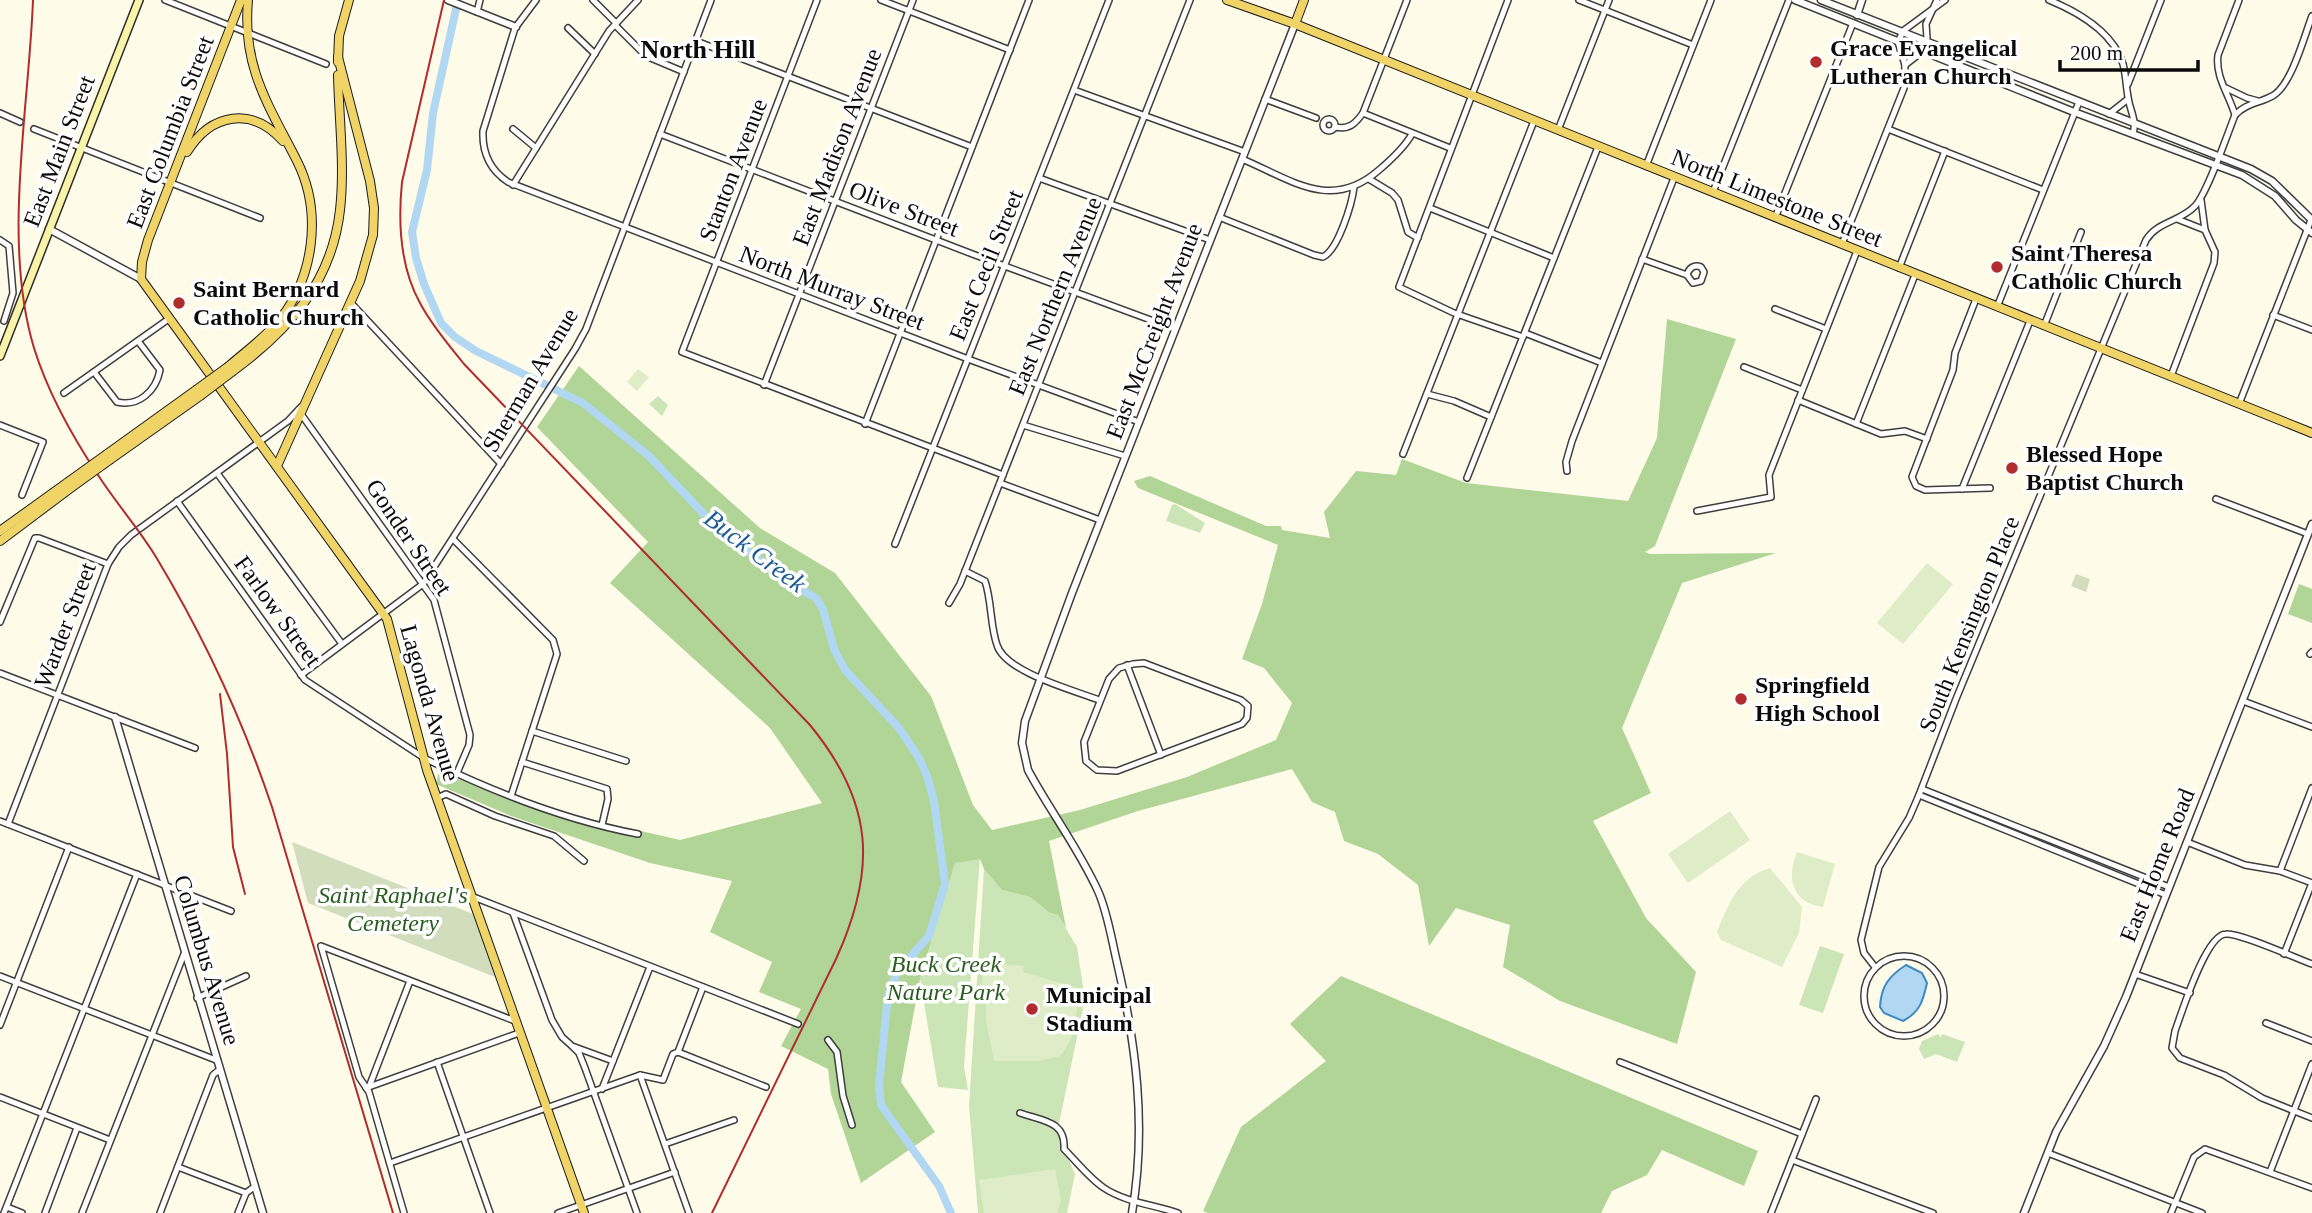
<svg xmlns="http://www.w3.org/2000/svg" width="2312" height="1213" font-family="'Times New Roman',serif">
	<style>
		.green { fill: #cce5b6 }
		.forest { fill: #b0d596 }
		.cemetery { fill: #d1ddbd }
		.pitch { fill: #deedc7 }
		.water { fill: #b1d7f2; stroke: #3d89c4; stroke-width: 2 }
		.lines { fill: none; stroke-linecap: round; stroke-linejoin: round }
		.river { stroke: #b1d7f2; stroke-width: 8 }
		.minor-casing { stroke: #3e3e3e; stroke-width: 8 }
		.tertiary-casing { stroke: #3e3e3e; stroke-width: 9 }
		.secondary-casing { stroke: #2d2d2d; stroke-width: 10 }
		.primary-casing { stroke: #1c1c1c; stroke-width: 10 }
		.minor { stroke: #fff; stroke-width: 5 }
		.tertiary { stroke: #fff; stroke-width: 6 }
		.secondary { stroke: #faf4a8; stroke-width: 7 }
		.primary { stroke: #f0d467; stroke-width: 8 }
		.rail { stroke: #b12c2d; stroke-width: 2 }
		.primary-bridge-casing { stroke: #1c1c1c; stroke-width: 10; stroke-linecap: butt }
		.primary-bridge { stroke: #f0d467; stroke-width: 8 }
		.poi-dot { fill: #b12c2d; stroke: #fff; stroke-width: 2.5 }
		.labels { text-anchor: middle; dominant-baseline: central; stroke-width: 7; stroke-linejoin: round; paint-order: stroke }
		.poi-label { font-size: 24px; font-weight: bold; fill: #0b0b0b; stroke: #fff; text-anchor: start }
		.street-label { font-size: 24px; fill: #0b0b0b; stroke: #fff }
		.park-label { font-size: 24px; font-style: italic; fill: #2a5d20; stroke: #fff }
		.neighbourhood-label { font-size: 26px; font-weight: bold; fill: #0b0b0b; stroke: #fff }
		.water-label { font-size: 26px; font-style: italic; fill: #1d5b93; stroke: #fff }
	</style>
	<rect width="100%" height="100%" fill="#fefbe9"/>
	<g class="green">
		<path d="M658 396 668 405 662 416 649 404Z"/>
		<path d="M1175 504 1205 523 1200 533 1166 521 1172 505Z"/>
		<path d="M980 858 964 1066 968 1090 938 1087 920 979 955 863Z"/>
		<path d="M984 869 1002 890 1030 897 1050 913 1058 915 1077 947 1085 999 1057 1133 1075 1174 1067 1213H978L969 1106Z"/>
		<path d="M1820 946 1844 954 1823 1013 1799 1005Z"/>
		<path d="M1938 1034 1941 1038 1942 1034 1965 1042 1957 1062 1936 1054 1924 1059 1919 1049 1922 1041Z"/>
	</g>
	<g class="forest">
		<path d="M1667 319 1736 339 1655 546 1645 552 1650 554 1776 553 1682 583 1622 728 1651 793 1593 821 1646 918 1696 972 1677 1044 1560 1001 1503 967 1510 925 1456 908 1429 946 1418 885 1378 854 1344 841 1335 812 1312 802 1292 769 1138 811 1049 841 1066 928 1058 915 1050 913 1030 897 1002 890 984 869 980 859 955 863 920 979 901 1082 935 1132 861 1183 831 1094 828 1069 781 1046 801 1009 759 992 772 962 710 932 732 881 650 863 511 816 436 784 439 771 511 801 680 840 822 803 770 728 610 583 648 542 537 427 579 366 760 528 835 573 931 696 973 805 992 830 1080 810 1187 777 1276 740 1292 703 1264 668 1242 659 1262 604 1278 545 1138 488 1134 481 1150 476 1266 526H1281L1282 530 1330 538 1324 512 1356 471 1396 475 1402 459 1466 483 1628 501 1657 438Z"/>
		<path d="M2299 584 2312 589V623L2288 614Z"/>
		<path d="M1341 976 1758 1151 1744 1186 1662 1150 1647 1175 1612 1191 1601 1213H1208L1203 1211 1241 1127 1326 1061 1290 1024Z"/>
	</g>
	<g class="cemetery">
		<path d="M2076 574 2090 579 2086 592 2071 586Z"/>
		<path d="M292 842 478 916 500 979 308 903Z"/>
	</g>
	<g class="pitch">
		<path d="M638 369 649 377 637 391 627 382Z"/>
		<path d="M1927 563 1953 584 1903 644 1877 623Z"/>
		<path d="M1730 811 1750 840 1688 883 1668 854Z"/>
		<path d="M1797 852 1835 864 1823 907C1792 903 1786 878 1797 852Z"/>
		<path d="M1770 868 1802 907 1799 933 1782 967 1721 940 1717 932C1729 904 1737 878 1770 868Z"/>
		<path d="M984 963 1024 966 1023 972 1078 988C1077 1012 1077 1037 1060 1056L1039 1061H994L986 1020V1003L980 1002Z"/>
		<path d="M1055 1169 1061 1201 1057 1213H984L979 1180Z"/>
	</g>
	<path class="water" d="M1906 965 1922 973 1927 983C1923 1001 1920 1012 1903 1021L1884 1013 1880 1007C1881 986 1889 976 1906 965Z"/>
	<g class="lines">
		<path class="river" d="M458 0 433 113 427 170 412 232 416 258 424 284 441 323 455 337 476 351 583 403 649 456 717 528 791 584 816 598 823 609 834 649 845 670 899 728 919 758 927 776 934 801 945 884 929 936 898 971 888 995 879 1086 881 1105 939 1186 951 1213"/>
		<g class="minor-casing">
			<g id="minor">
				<path d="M165 0 326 64"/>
				<path d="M536 0 515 28 483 131C482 153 490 170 508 182L968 359 1139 422"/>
				<path d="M593 0 616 23"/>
				<path d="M817 0 682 352 1003 475"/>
				<path d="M881 0 1010 50"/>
				<path d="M1508 0 1399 287 1454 313 1523 337"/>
				<path d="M1579 0 1693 45"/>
				<path d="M2049 0C2078 12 2113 32 2123 64 2126 75 2126 86 2128 97 2130 111 2137 120 2133 134"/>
				<path d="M477 12 480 0"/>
				<path d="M615 25 646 56 684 72"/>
				<path d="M568 28 595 54"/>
				<path d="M696 41 972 147"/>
				<path d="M1905 65 1923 51 1927 38 1926 24 1937 0"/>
				<path d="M2128 84 2161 0"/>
				<path d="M2226 88 2247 98 2258 101"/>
				<path d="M1074 90 1245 152"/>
				<path d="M1265 99 1316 118"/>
				<path d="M0 113 20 122"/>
				<path d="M1363 113 1450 148"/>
				<path d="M2109 114 2128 99"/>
				<path d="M2235 115C2229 94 2215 77 2218 55L2239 0"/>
				<circle cx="1329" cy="125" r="6"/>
				<path d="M1335 127C1349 130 1355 124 1363 113L1407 0"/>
				<path d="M34 129 260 218"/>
				<path d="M513 129 536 148"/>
				<path d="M1888 129 2043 190"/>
				<path d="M1558 130 1609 0"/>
				<path d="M660 134 975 255 1175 329"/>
				<path d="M1242 159C1292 180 1331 212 1379 170 1392 159 1404 148 1412 134"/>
				<path d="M1646 166 1711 0"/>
				<path d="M1039 178 1210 240"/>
				<path d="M1369 179 1392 193 1398 200 1408 232 1418 238"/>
				<path d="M513 185 609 31 638 0"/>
				<path d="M1713 192 1789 0"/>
				<path d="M1430 208 1554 258"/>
				<path d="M1219 217 1314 255 1323 257C1338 250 1352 204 1354 187"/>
				<path d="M1775 218 1853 23"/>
				<path d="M2177 219 2205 230"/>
				<path d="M0 240 9 246 13 293 4 321"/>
				<path d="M1842 244 1904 88 1905 65 1898 42 1903 31 1945 0"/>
				<path d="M1642 259 1687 275 1693 283 1701 281 1704 272 1701 267C1694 264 1689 268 1687 275"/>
				<path d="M1899 268 1945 151"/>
				<path d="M1976 299 1955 353 1953 370 1912 477 1916 486 1925 490 1990 488"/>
				<path d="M351 303 501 464"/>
				<path d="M1997 307 2079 102"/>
				<path d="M1775 309 1826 329"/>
				<path d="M2273 315 2312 330"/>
				<path d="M2044 326 2081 232"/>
				<path d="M1525 333 1602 363"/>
				<path d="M1744 367 1802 390"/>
				<path d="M94 372 117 402C139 407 156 391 160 370L138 341"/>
				<path d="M2171 376 2214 263 2215 252 2205 230 2201 200"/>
				<path d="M764 385 913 0"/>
				<path d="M64 393 170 318"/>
				<path d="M1427 394 1454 401 1491 417"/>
				<path d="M1798 400 1881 434 1905 431 1927 439"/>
				<path d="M2239 404 2311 220"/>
				<path d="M301 414 434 600 470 735 469 745 457 773"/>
				<path d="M865 424 1029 0"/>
				<path d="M1856 424 1915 275"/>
				<path d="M0 425 43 442 22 495"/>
				<path d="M1023 425 1125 456"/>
				<path d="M1403 454 1534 121"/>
				<path d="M1567 471 1566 462 1572 441 1674 178"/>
				<path d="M217 473 342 644"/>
				<path d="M1467 478 1598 147"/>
				<path d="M1000 483 1100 520"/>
				<path d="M1962 489 2030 321"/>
				<path d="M2216 499 2308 534"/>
				<path d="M177 501 305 680 424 758C491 791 564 820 638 834"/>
				<path d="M1697 511 1771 497 1769 475 1857 251"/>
				<path d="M453 539 553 640 557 654 511 796"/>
				<path d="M895 544 1109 0"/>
				<path d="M965 571 985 581C992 602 990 625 997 645 1005 672 1073 690 1099 700"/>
				<path d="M949 603 960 584 1190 0"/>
				<path d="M0 622 35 538H39L108 564"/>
				<path d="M2310 654 2312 652"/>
				<path d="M1144 663 1241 700 1248 706 1247 718 1242 724 1117 771 1097 770 1086 761 1084 742 1109 679 1119 668 1133 664Z"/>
				<path d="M1127 665 1161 755"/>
				<path d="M0 673 195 748"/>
				<path d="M301 675 423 584 575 349 586 329 711 0"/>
				<path d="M2243 701 2312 727"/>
				<path d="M532 731 626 761"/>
				<path d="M522 762 607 789 608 799 602 825"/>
				<path d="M1922 789 2169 887"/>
				<path d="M1919 795 2166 895"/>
				<path d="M437 798 446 794 495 816 554 836 584 861"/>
				<path d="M0 821 231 911"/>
				<path d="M8 824 108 564 119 547 131 535 288 421 301 407"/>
				<path d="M2187 842 2245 865 2280 871 2312 883 2284 954"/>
				<path d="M2280 871 2312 788"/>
				<path d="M471 896 798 1024"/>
				<path d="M513 913 552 1020 562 1037 572 1046 613 1061"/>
				<circle cx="1904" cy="996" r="40"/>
				<path d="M2312 964C2295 958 2241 933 2226 934 2206 934 2182 1012 2175 1031L2172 1048 2180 1058 2224 1075 2262 1098 2312 1118"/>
				<path d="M1875 967 1864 953 1861 940 1879 867 1909 818 1919 795 1956 699 2146 240C2158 221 2180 222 2195 206 2207 194 2227 135 2235 115 2246 103 2261 103 2274 95 2292 83 2304 37 2312 16"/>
				<path d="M2135 974 2190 993"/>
				<path d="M0 976 216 1060"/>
				<path d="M197 998 246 976"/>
				<path d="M2266 1023 2312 1041"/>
				<path d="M0 1025 69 847"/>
				<path d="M828 1040 837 1052 843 1096 852 1125"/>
				<path d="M573 1047 579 1053 585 1068 637 1213"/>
				<path d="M678 1052 766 1087"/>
				<path d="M437 1062 490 1213"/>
				<path d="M1620 1062 1802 1134"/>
				<path d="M640 1075 689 1213"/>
				<path d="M369 1087 410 981"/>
				<path d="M366 1088 519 1033"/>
				<path d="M602 1089 650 967"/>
				<path d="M0 1097 110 1140"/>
				<path d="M1020 1113C1043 1121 1066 1121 1064 1149 1077 1162 1089 1178 1104 1188 1125 1202 1154 1205 1178 1213"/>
				<path d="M665 1144 734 1120"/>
				<path d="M2048 1153 2202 1213"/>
				<path d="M1792 1160 1933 1213"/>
				<path d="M390 1163 640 1075 663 1080 673 1054 678 1052 703 987"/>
				<path d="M178 1167 246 1193"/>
				<path d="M2270 1172 2312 1064"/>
				<path d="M7 1207 22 1213"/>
				<path d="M4 1213 137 874"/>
				<path d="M45 1213 77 1128"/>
				<path d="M82 1213 184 954"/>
				<path d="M160 1213 213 1075 219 1070"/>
				<path d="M238 1213 246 1193 254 1187"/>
				<path d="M404 1213 369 1092 359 1077 321 946 515 1021"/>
				<path d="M558 1213 675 1172"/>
				<path d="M1771 1213 1816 1099"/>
				<path d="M2171 1213 2194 1157 2205 1149 2312 1188"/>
			</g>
		</g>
		<g class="tertiary-casing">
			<g id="tertiary">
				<path d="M448 0 516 27"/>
				<path d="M1795 0 2074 112 2242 175 2275 196 2296 220 2312 233"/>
				<path d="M1821 0 2251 169 2272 181 2312 220"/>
				<path d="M1857 15 1862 0"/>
				<path d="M49 229 141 279"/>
				<path d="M115 717 263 1213"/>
				<path d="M1132 1213C1147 1127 1136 1042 1116 958 1111 936 1107 911 1098 891 1079 849 1050 811 1028 770L1022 743 1025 721 1072 593 1295 24"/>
				<path d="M2024 1213 2056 1132 2104 1046 2126 997 2312 524"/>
			</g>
		</g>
		<g class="secondary-casing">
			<path id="secondary" d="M0 356 139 0"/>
		</g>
		<g class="primary-casing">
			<g id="primary">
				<path d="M241 0 148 240 142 262 141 279 387 619 427 770 584 1213"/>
				<path d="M1227 0 1295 24 2312 433"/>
				<path d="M1295 24 1304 0"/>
				<path d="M338 62 339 36 349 0"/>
				<path d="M187 152C211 113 252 106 283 141"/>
				<path d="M229 366C245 352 263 339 277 323 314 279 323 213 297 161 268 104 242 67 248 0"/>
				<path d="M233 371C289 330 332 282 340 210 345 166 339 120 338 75"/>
				<path d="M107 454 196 390"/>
				<path d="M111 459 200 396"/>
				<path d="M277 466 360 281 373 235 374 208 370 181 338 57"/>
				<path d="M0 531 68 482"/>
				<path d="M0 541 72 487"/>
			</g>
		</g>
		<use href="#minor" class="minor"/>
		<use href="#tertiary" class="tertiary"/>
		<use href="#secondary" class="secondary"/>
		<use href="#primary" class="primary"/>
		<g class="rail">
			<path d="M33 0C29 109 2 242 34 348 48 393 72 436 98 475 116 503 139 529 156 557 203 635 243 721 272 807L393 1213"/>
			<path d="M444 0 402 182C398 222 400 267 420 303 432 326 449 345 464 364L810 725C874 803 877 869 836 959L712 1213"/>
			<path d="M220 694 227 754 233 847 245 894"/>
		</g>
		<g class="primary-bridge-casing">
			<g id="primary-bridge">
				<path d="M196 390 229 366"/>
				<path d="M200 396 233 371"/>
				<path d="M68 482 107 454"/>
				<path d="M72 487 111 459"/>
			</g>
		</g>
		<use href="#primary-bridge" class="primary-bridge"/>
	</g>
	<g class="poi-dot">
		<circle cx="1816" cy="62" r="7"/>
		<circle cx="1997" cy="267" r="7"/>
		<circle cx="179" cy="303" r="7"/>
		<circle cx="2012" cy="468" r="7"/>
		<circle cx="1741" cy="699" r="7"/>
		<circle cx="1032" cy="1009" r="7"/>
	</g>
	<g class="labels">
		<g class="poi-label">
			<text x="1830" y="48">Grace Evangelical<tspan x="1830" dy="28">Lutheran Church</tspan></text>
			<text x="2011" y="253">Saint Theresa<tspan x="2011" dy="28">Catholic Church</tspan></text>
			<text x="193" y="289">Saint Bernard<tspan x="193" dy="28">Catholic Church</tspan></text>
			<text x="2026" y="454">Blessed Hope<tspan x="2026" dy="28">Baptist Church</tspan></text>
			<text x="1755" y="685">Springfield<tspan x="1755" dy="28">High School</tspan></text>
			<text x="1046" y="995">Municipal<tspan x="1046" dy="28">Stadium</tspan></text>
		</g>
		<g class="street-label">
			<text transform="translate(170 132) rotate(-69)">East Columbia Street</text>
			<text transform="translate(837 147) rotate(-69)">East Madison Avenue</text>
			<text transform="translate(59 151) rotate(-69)">East Main Street</text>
			<text transform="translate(733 170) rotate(-69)">Stanton Avenue</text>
			<text transform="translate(1777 198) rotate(22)">North Limestone Street</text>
			<text transform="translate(904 209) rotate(21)">Olive Street</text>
			<text transform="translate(986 265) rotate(-68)">East Cecil Street</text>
			<text transform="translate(832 288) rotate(21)">North Murray Street</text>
			<text transform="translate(1055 296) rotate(-68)">East Northern Avenue</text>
			<text transform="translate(1154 331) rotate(-69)">East McCreight Avenue</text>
			<text transform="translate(530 380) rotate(-59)">Sherman Avenue</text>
			<text transform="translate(409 537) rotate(56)">Gonder Street</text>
			<text transform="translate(278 611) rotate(54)">Farlow Street</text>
			<text transform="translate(1969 624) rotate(-68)">South Kensington Place</text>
			<text transform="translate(65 625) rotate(-69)">Warder Street</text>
			<text transform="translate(430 703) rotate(74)">Lagonda Avenue</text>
			<text transform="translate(2157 865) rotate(-68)">East Home Road</text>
			<text transform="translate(207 960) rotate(73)">Columbus Avenue</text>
		</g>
		<g class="park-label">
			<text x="393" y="895">Saint Raphael's<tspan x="393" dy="28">Cemetery</tspan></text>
			<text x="946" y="964">Buck Creek<tspan x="946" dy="28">Nature Park</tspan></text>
		</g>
		<g class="neighbourhood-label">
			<text x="698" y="49">North Hill</text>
		</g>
		<g class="water-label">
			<text transform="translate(755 551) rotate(37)">Buck Creek</text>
		</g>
	</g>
	<path d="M2060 60v10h138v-10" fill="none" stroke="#0b0b0b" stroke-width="3.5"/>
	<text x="2070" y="60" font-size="21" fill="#0b0b0b" stroke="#ffffff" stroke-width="5" paint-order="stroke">200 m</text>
</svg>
